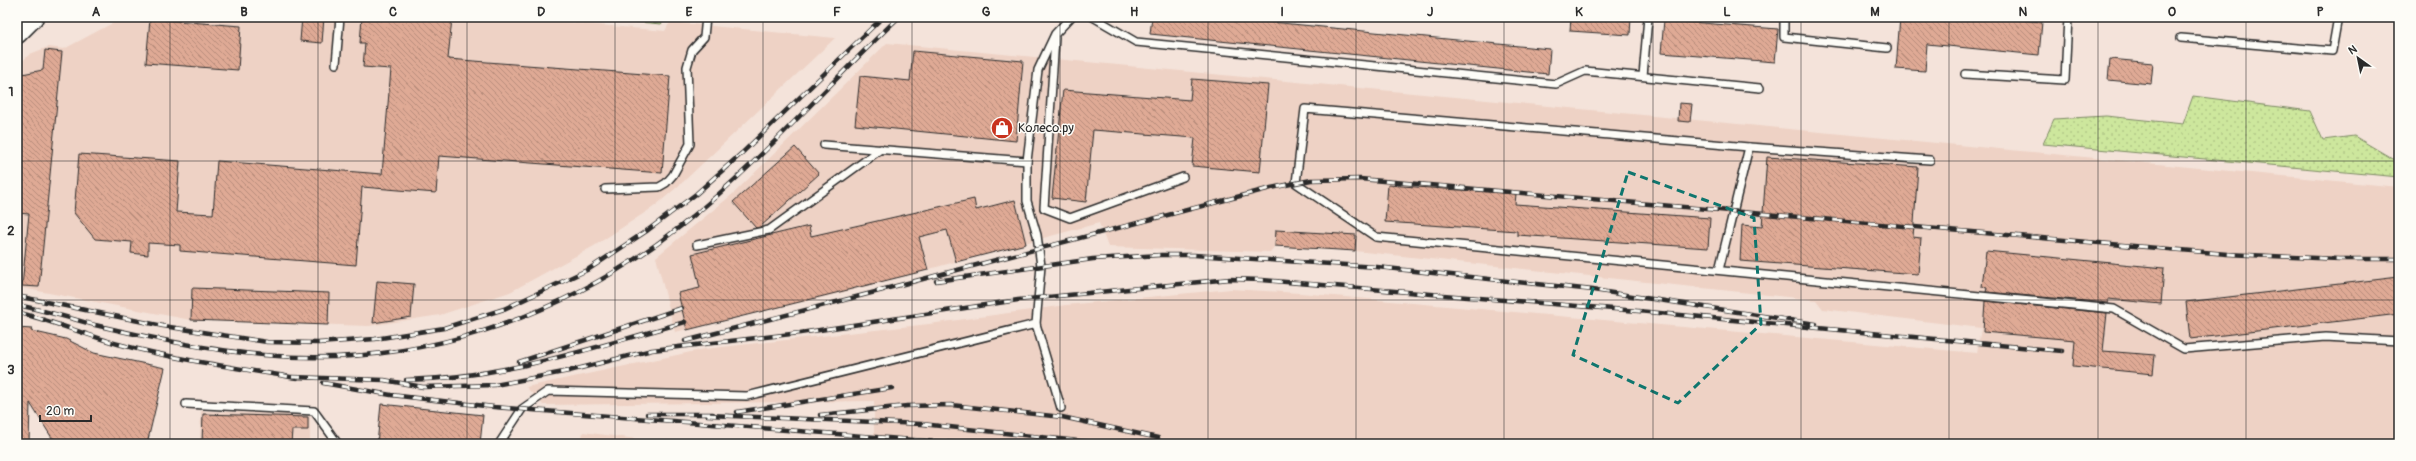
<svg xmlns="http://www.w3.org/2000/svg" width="2416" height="461" font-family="Pangolin,sans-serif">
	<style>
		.built { fill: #eed2c5 }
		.grass { fill: url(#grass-dots); stroke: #7c8964 }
		.building { fill: url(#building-back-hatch); stroke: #2b2b2b }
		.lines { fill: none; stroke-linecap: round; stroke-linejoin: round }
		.lane-casing { stroke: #2b2b2b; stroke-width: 10 }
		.secondary-casing { stroke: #2b2b2b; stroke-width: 23 }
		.lane { stroke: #fdfcf7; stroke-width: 7 }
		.secondary { stroke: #fdfcf7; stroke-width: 20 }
		.rail-casing { stroke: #2b2b2b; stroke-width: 4.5 }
		.rail { stroke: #fdfcf7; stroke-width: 3; stroke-dasharray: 9; stroke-linecap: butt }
		.marked { fill: none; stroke: #0f766e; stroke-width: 3; stroke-dasharray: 8 5; stroke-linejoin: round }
		.grid { fill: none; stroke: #2b2b2b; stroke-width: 1; stroke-opacity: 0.55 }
		.labels { text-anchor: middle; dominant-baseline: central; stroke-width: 3; stroke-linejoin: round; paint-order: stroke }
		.poi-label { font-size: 13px; fill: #2b2b2b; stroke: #fdfcf7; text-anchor: start }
		.neatline { fill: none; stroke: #2b2b2b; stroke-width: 1.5 }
		.grid-label { font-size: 13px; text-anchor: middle; font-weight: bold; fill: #2b2b2b }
	</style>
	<defs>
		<pattern id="grass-dots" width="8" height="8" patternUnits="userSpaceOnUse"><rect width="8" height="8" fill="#cde79d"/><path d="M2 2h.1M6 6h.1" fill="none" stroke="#b0c687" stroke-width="1.8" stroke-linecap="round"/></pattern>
		<pattern id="building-back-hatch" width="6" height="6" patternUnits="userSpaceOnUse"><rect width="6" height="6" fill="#dfaa95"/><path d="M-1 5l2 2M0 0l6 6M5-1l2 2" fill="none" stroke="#b58b7a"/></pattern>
	</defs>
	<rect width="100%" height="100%" fill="#f4e3da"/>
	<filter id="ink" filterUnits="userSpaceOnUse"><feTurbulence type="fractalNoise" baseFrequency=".025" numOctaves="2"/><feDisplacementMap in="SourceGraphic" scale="8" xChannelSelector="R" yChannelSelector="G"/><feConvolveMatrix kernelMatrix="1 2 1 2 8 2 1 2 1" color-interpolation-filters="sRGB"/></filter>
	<g filter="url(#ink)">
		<g class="built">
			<path d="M124 17H511L665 31 670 22 835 38 683 182 655 206 594 246 510 292 440 315 369 326 191 320 17 287V66L30 54 48 47 64 49Z"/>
			<path d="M887 43 2399 187V444H874V401L543 405 526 387 705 349 929 324 1066 305 1231 289 1300 293 1977 353 1981 328 1823 309 1816 300 1355 251 1275 246 1270 252 1108 247 1099 223 837 294 675 332 656 257 734 193Z"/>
			<path d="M201 411 310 415V444H200Z"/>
			<path d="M583 432 644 440 662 439 692 444 710 442 729 444H581Z"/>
		</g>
		<g class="grass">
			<path d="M582 17H669L661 24Z"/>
			<path d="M2193 96 2310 111 2323 140 2354 136 2393 159 2399 158V177L2043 144 2054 119 2106 116 2183 124Z"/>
		</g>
		<g class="building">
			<path d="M302 17H324L322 43 300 41Z"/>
			<path d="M362 17 452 18 448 59 670 76 662 173 439 156 436 193 362 187 356 265 180 251V245L148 243V255L131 253 132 242 95 239 74 213 79 154 180 161 176 212 213 214 217 161 382 174 391 69 363 67 365 43H360Z"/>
			<path d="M1152 17H1219L1550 49 1548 74 1150 34Z"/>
			<path d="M1571 17H1631L1630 35 1570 31Z"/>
			<path d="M1900 17H1987L2042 22 2039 55 1927 44 1925 71 1896 69Z"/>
			<path d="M150 19 241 26 238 70 146 63Z"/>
			<path d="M1664 20 1778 29 1775 62 1661 53Z"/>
			<path d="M45 50 62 52 39 287 22 286 29 214 17 213V75L43 70Z"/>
			<path d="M913 51 1023 61 1016 141 855 125 860 76 910 81Z"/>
			<path d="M2110 59 2153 63 2151 84 2108 80Z"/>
			<path d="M1192 79 1268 85 1260 172 1192 166 1195 138 1093 130 1086 202 1052 198 1063 90 1190 100Z"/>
			<path d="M1679 103 1692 104 1690 122 1678 121Z"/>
			<path d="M795 147 819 174 760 227 756 228 733 202Z"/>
			<path d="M1767 157 1918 167 1913 237 1921 238 1918 274 1740 261 1742 225 1762 227Z"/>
			<path d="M1388 185 1516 194 1515 204 1710 218 1708 248 1517 235V231L1385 222Z"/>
			<path d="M974 199 976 210 1015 200 1026 244 956 262 947 230 919 237 928 270 687 330 678 293 700 288 692 254 809 226 811 236Z"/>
			<path d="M1276 230 1356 235 1355 251 1275 246Z"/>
			<path d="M1986 251 2164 268 2161 304 2108 299V303L1986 292 1987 288 1982 287Z"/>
			<path d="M2399 277V314L2190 339 2186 302Z"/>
			<path d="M377 281 414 284 411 317 373 323Z"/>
			<path d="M192 288 329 293 328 325 191 320Z"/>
			<path d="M1985 301 2107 313 2103 351 2155 355 2153 374 2073 366 2075 340 1983 332Z"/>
			<path d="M17 328 32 329 31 331 66 339 94 353 165 368 147 444H61L62 441 52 438 30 403 29 444H17Z"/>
			<path d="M381 404 483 415 480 444H377Z"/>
			<path d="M203 414 308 417V430H292L291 444H202Z"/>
		</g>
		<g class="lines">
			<g class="lane-casing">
				<g id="lane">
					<path d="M1093 17 1136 42 1556 84 1585 71 1760 88"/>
					<path d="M1784 17V37L1887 48"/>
					<path d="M1055 38 1044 208 1070 218 1183 177"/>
					<path d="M2181 38 2332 51 2338 17"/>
					<path d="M336 64 340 17"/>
					<path d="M1965 74 2065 80 2068 17"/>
					<path d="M1643 76 1648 17"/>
					<path d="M824 145 1027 161"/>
					<path d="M1930 160 1749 147 1305 109 1296 183 1376 237 2114 309 2184 349 2325 337 2399 341"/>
					<path d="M605 189 659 187 666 183 673 175 690 144 687 67 692 50 704 37 706 17"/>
					<path d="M697 245 769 230 881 149"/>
					<path d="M1719 270 1749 147"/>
					<path d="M1036 324 1061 408"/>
					<path d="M186 404 314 411 338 444"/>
					<path d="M499 444 522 409 548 391 747 396 1036 324 1041 266 1037 235 1027 201V161L1038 70 1055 34 1071 17"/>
				</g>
			</g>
			<g class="secondary-casing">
				<path id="secondary" d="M17 33 33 17"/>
			</g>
			<use href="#lane" class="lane"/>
			<use href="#secondary" class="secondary"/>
			<g class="rail-casing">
				<g id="rail">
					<path d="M936 281 1093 259 1161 255H1194L1377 267 1593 290 1816 324"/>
					<path d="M877 291 1271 188 1311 180 1360 179 2227 254 2339 259H2399"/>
					<path d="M17 296 163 326 267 342 318 343 375 339 444 328 504 309 589 269 648 230 696 194 742 153 883 17"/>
					<path d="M17 305C43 310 69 318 95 325 150 338 207 350 263 355 415 369 562 319 681 226 760 163 826 86 899 17"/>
					<path d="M17 312C51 321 84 334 118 344 177 360 237 368 297 378"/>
					<path d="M685 341 883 290"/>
					<path d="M519 362 682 308"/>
					<path d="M292 377 384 380 423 387 495 385 569 371 652 350 800 333 1018 300 1230 279 1262 280 1638 311 2062 351"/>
					<path d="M406 380C503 378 593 348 685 322"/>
					<path d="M323 383 391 395 494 407 965 444"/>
					<path d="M737 412 892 388"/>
					<path d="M647 414H713"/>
					<path d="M707 415 922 424 1106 444"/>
					<path d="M820 415 907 406 951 405 1062 417 1158 438"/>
				</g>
			</g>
			<use href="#rail" class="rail"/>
		</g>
	</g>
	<path class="marked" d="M1628 172 1754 218 1761 324 1678 403 1573 355Z"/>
	<path class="grid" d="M170 17V444M318 17V444M467 17V444M615 17V444M763 17V444M912 17V444M1060 17V444M1208 17V444M1356 17V444M1504 17V444M1653 17V444M1801 17V444M1949 17V444M2098 17V444M2246 17V444M17 161H2399M17 300H2399"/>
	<defs>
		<g id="shop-disc" transform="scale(1.15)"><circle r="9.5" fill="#c8321e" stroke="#fdfcf7"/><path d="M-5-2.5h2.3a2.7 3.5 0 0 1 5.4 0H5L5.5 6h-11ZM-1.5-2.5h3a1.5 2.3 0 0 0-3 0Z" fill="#fff"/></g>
	</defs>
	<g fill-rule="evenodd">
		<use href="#shop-disc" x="1002" y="128"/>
	</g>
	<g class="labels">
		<g class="poi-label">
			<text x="1018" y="128">Колесо.ру</text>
		</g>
	</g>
	<rect width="2416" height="461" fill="none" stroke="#fdfcf7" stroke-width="44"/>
	<g transform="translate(2358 58) rotate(327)" stroke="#fdfcf7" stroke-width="3" paint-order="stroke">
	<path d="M0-3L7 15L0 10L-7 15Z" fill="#2b2b2b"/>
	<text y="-6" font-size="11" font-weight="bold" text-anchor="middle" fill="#2b2b2b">N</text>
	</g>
	<path d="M40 415v6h51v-6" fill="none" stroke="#2b2b2b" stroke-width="2"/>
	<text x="46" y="415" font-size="12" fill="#2b2b2b" stroke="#fdfcf7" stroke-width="3" paint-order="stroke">20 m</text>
	<rect x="22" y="22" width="2372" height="417" class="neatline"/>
	<g class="grid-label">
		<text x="96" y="16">A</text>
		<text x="244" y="16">B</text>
		<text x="393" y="16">C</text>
		<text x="541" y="16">D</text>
		<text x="689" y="16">E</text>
		<text x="837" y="16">F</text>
		<text x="986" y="16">G</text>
		<text x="1134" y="16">H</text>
		<text x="1282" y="16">I</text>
		<text x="1430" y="16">J</text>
		<text x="1579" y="16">K</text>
		<text x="1727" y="16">L</text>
		<text x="1875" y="16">M</text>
		<text x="2023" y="16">N</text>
		<text x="2172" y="16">O</text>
		<text x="2320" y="16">P</text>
		<text x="11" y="96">1</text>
		<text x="11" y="235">2</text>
		<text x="11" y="374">3</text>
	</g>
</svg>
